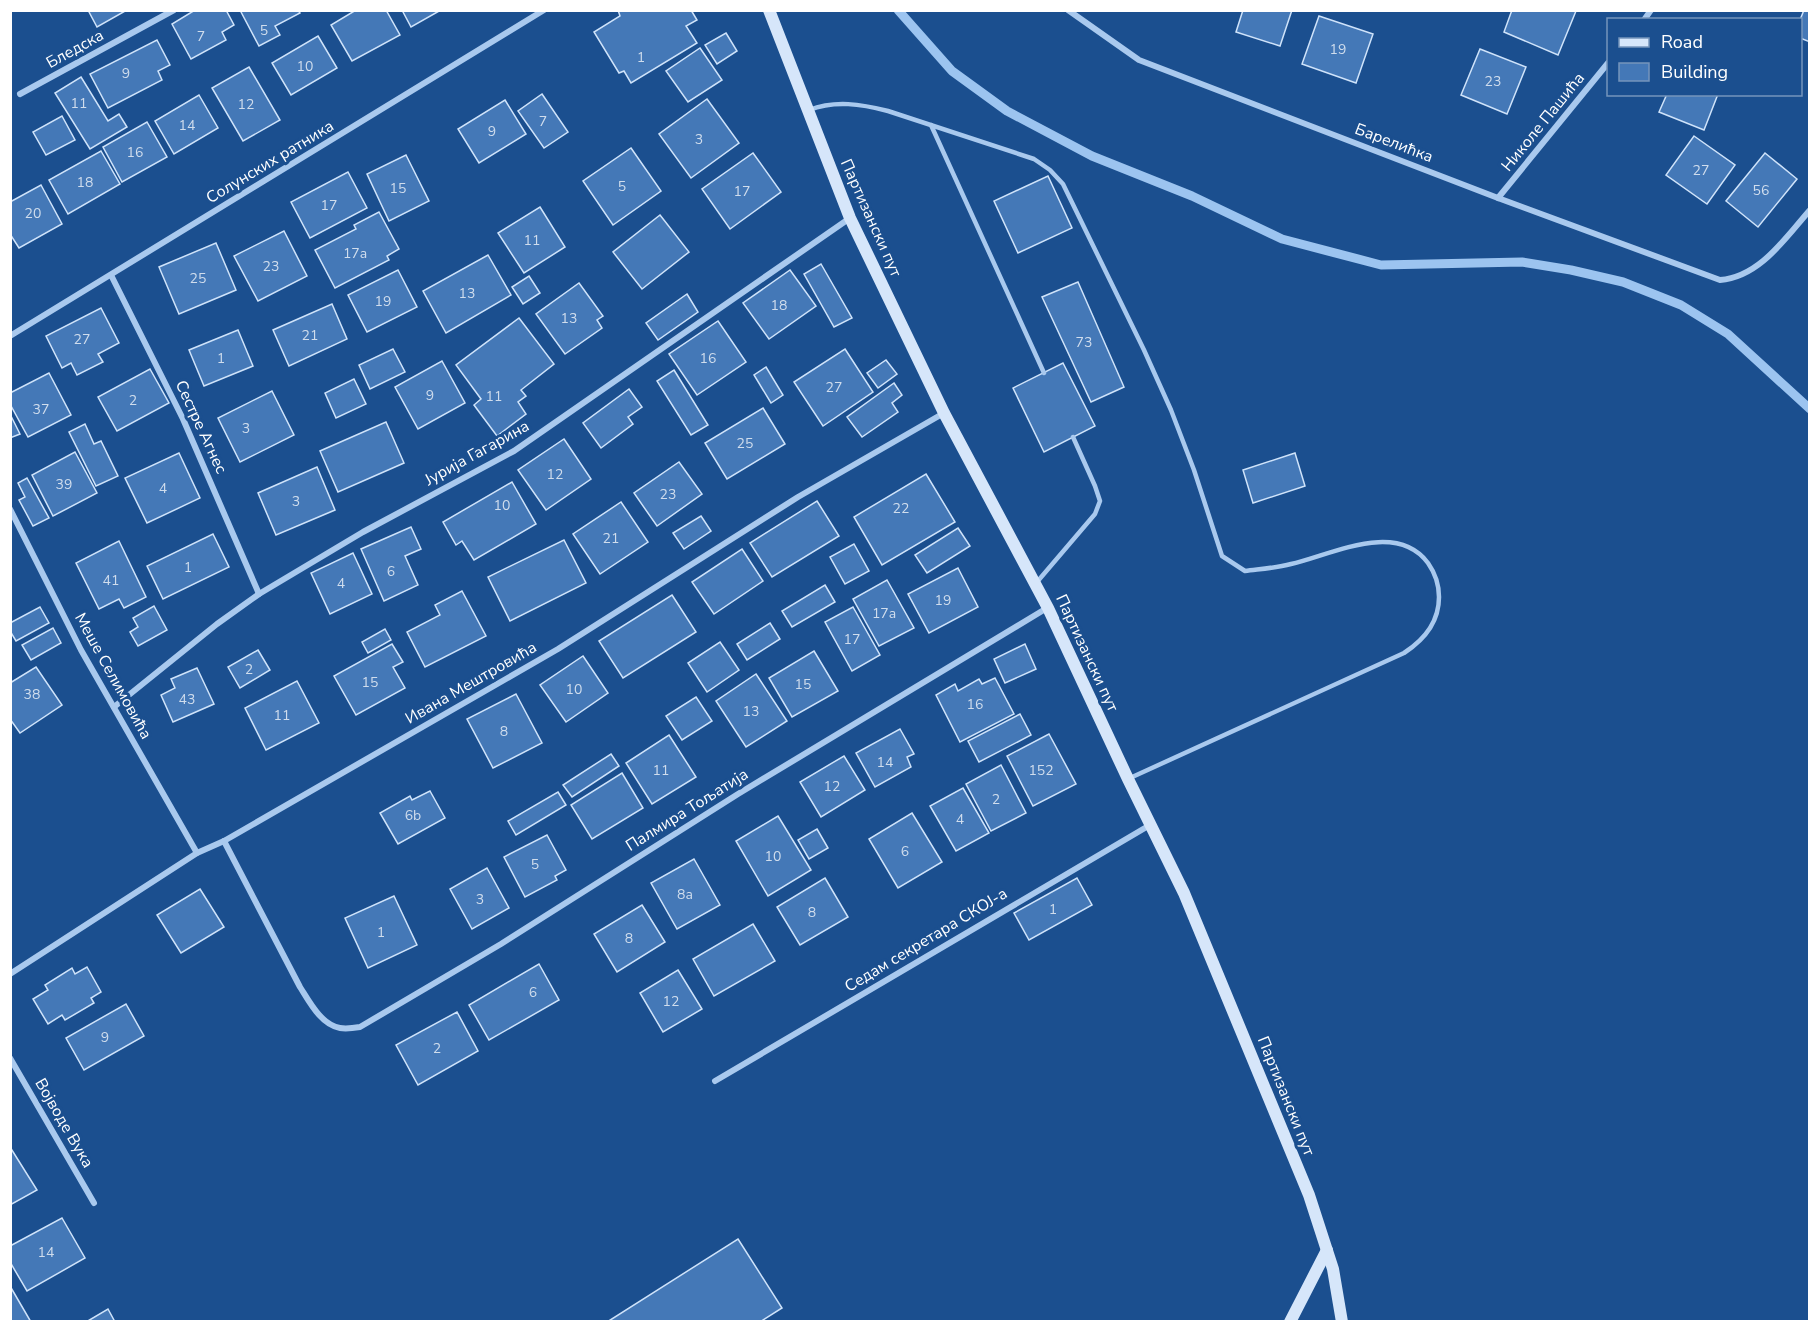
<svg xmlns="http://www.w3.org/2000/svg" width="1820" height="1332" font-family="'Nunito Sans',sans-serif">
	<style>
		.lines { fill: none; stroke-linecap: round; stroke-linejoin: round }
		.stream { stroke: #9cc4f0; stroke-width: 9 }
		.building { fill: #4478b7; stroke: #cfe3fa; stroke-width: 1.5 }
		.lane { stroke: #a9c9ee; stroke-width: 4.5 }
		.street { stroke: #a9c9ee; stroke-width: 6 }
		.secondary { stroke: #d6e6fa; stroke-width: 12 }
		.labels { text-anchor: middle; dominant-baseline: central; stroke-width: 6; stroke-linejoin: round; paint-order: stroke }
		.number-label { font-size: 14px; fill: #d0dded }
		.street-label { font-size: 16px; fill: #fff; stroke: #1b4f8f }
	</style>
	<rect width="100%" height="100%" fill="#1b4f8f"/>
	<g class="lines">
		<path class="stream" d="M898 10 952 71 1007 111 1092 156 1192 196 1282 239 1381 265 1522 262 1571 270 1623 282 1681 305 1728 334 1810 409"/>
	</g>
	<g class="building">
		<path d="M88 10H127L97 27Z"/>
		<path d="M195 10H226L234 25 222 32 226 40 191 59 172 24Z"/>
		<path d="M240 10H298L300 13 275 26 280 35 259 46Z"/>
		<path d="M356 10H386L400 35 352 61 331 25Z"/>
		<path d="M402 10H441L411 27Z"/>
		<path d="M691 10 697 20 686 26 697 43 631 83 624 71 619 73 594 32 620 16 618 10Z"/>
		<path d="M1243 10H1292L1280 46 1236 32Z"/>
		<path d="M1512 10H1575L1576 11 1558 55 1504 32Z"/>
		<path d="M1804 10H1810V42L1800 38V20Z"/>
		<path d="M1319 16 1373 34 1356 83 1302 64Z"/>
		<path d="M726 33 737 51 717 64 705 45Z"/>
		<path d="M318 36 337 68 291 95 272 63Z"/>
		<path d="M157 40 170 65 158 71 162 80 108 108 90 74Z"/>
		<path d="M700 48 722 80 688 102 666 71Z"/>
		<path d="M1480 49 1526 67 1507 114 1461 95Z"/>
		<path d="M249 67 280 120 243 141 212 88Z"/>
		<path d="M81 77 108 121 119 114 127 127 90 149 55 93Z"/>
		<path d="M542 94 568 132 544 148 518 111Z"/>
		<path d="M1667 94H1718L1704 130 1659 112Z"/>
		<path d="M199 95 218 128 174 154 155 121Z"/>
		<path d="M707 99 739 143 691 178 659 134Z"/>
		<path d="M505 100 526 134 479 163 458 129Z"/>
		<path d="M62 116 75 140 46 155 33 132Z"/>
		<path d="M147 122 167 157 122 182 103 147Z"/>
		<path d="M1694 136 1735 165 1707 204 1666 175Z"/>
		<path d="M631 148 661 191 613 225 583 181Z"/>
		<path d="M101 151 120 184 68 214 49 180Z"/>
		<path d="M753 153 781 192 730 229 702 189Z"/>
		<path d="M1765 153 1797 179 1758 227 1726 201Z"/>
		<path d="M406 155 429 201 389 221 367 174Z"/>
		<path d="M348 172 367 208 310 238 291 202Z"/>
		<path d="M1048 176 1072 228 1018 253 994 201Z"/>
		<path d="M41 185 62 224 19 248 10 234V202Z"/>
		<path d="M540 207 565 247 524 273 498 233Z"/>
		<path d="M379 212 399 249 387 256 389 260 335 288 315 250 356 229 354 225Z"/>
		<path d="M660 215 689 252 642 289 613 252Z"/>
		<path d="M284 231 307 276 258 301 234 256Z"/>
		<path d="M216 243 236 290 179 314 159 267Z"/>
		<path d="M488 255 511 295 446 333 423 291Z"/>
		<path d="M821 264 852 318 834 327 804 274Z"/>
		<path d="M398 270 417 307 367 332 348 295Z"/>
		<path d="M790 270 816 306 769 339 743 303Z"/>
		<path d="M529 276 540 293 523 304 512 287Z"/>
		<path d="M1078 282 1124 387 1091 402 1042 297Z"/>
		<path d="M579 283 603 316 597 320 602 328 565 354 536 314Z"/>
		<path d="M687 294 698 312 658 340 646 323Z"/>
		<path d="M332 304 347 339 289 366 273 330Z"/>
		<path d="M101 308 119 343 98 354 103 362 77 375 71 363 62 368 46 336Z"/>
		<path d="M519 318 554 364 521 390 526 396 518 402 526 414 497 436 474 405 481 399 456 365Z"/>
		<path d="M718 321 746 362 697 395 669 354Z"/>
		<path d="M238 330 253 366 204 386 189 350Z"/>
		<path d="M393 349 405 372 370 389 359 365Z"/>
		<path d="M845 349 873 392 823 426 794 382Z"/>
		<path d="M886 360 897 374 878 388 867 373Z"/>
		<path d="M442 361 465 403 418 429 395 387Z"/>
		<path d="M1063 363 1095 426 1044 452 1013 388Z"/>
		<path d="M766 367 783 395 771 403 754 375Z"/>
		<path d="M150 369 169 403 117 431 98 397Z"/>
		<path d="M674 370 708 425 691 435 657 381Z"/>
		<path d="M49 373 71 415 28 437 10 404V393Z"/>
		<path d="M354 379 366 404 336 418 325 393Z"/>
		<path d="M894 383 902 395 892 403 898 412 862 437 847 417Z"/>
		<path d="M629 389 642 407 628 417 633 424 601 448 583 423Z"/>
		<path d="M272 391 294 435 240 462 218 418Z"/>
		<path d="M763 408 785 444 727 479 705 443Z"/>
		<path d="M10 414 20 434 10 438Z"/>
		<path d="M386 422 404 463 338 492 320 451Z"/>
		<path d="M85 424 94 444 101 441 118 476 96 486 69 432Z"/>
		<path d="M564 439 591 479 546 510 518 470Z"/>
		<path d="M75 452 97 493 53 516 32 475Z"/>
		<path d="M179 453 200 498 147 523 125 478Z"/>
		<path d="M1295 453 1305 486 1253 503 1243 470Z"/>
		<path d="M679 462 702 494 657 526 634 493Z"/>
		<path d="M317 467 335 510 276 535 258 493Z"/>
		<path d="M926 474 955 522 882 565 854 517Z"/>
		<path d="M27 478 49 518 33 526 19 500 25 497 18 483Z"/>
		<path d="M512 482 536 524 474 560 462 541 456 545 443 522Z"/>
		<path d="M817 501 839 536 772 577 750 543Z"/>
		<path d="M621 502 648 542 600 574 573 534Z"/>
		<path d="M701 516 711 531 684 549 673 533Z"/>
		<path d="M411 527 421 549 405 556 418 585 384 601 361 549Z"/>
		<path d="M958 528 970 546 927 573 915 555Z"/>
		<path d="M213 534 229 567 163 599 147 566Z"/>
		<path d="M564 540 586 583 510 621 488 577Z"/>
		<path d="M119 541 146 597 124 608 119 599 99 609 76 563Z"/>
		<path d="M854 544 869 571 845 584 830 557Z"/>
		<path d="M742 549 763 581 714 614 692 582Z"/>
		<path d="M353 553 372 594 330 614 311 573Z"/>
		<path d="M958 568 978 607 929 633 908 594Z"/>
		<path d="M887 580 914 628 879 646 853 599Z"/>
		<path d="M825 585 835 602 792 627 782 611Z"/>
		<path d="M462 591 486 636 425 667 407 632 440 615 435 605Z"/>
		<path d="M672 595 696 632 623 678 599 641Z"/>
		<path d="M154 606 167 630 138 646 130 632 138 627 133 618Z"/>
		<path d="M40 607 49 623 16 641 10 631V623Z"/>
		<path d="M853 607 880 655 852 671 825 622Z"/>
		<path d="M770 623 780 639 747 660 737 644Z"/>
		<path d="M53 628 61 643 31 660 22 645Z"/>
		<path d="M385 629 391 640 368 653 362 642Z"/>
		<path d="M720 642 739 670 707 692 688 663Z"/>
		<path d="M392 644 403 662 393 667 405 688 356 715 334 676Z"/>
		<path d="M1025 644 1036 669 1005 683 994 659Z"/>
		<path d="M258 650 270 670 240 688 228 667Z"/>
		<path d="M814 651 838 691 792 717 769 678Z"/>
		<path d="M583 656 608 693 566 722 540 685Z"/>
		<path d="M36 667 62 705 20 733 10 719V683Z"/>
		<path d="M197 668 214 704 173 722 161 695 175 688 171 679Z"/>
		<path d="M756 674 787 721 746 747 716 701Z"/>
		<path d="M995 678 1014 714 960 742 936 695 955 684 958 691 979 679 982 684Z"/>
		<path d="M297 681 319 723 266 750 245 708Z"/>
		<path d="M516 694 542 743 493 768 467 719Z"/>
		<path d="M696 697 712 721 682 740 666 716Z"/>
		<path d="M1020 714 1031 735 979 762 968 741Z"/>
		<path d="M900 729 914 754 907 757 911 767 875 787 856 753Z"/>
		<path d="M1049 734 1076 784 1033 806 1007 756Z"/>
		<path d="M669 735 696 777 652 804 626 763Z"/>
		<path d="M611 754 619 766 572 797 563 785Z"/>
		<path d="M844 756 865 790 821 817 800 782Z"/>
		<path d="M1001 765 1026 813 991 831 966 784Z"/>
		<path d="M622 773 643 808 592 839 571 805Z"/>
		<path d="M963 788 989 833 956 851 930 806Z"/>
		<path d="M430 791 445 818 398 844 380 813 410 796 412 800Z"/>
		<path d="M558 792 566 805 516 835 508 821Z"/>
		<path d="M912 813 942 862 898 888 869 839Z"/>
		<path d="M778 816 811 870 768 896 736 841Z"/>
		<path d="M817 829 828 848 809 859 798 840Z"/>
		<path d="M547 835 566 870 555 876 557 880 525 897 504 857Z"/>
		<path d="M694 859 720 905 677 929 651 883Z"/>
		<path d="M487 868 509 908 472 929 450 889Z"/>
		<path d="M825 878 848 917 800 945 777 907Z"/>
		<path d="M1077 878 1092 905 1029 940 1014 913Z"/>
		<path d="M200 889 224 927 181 953 157 915Z"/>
		<path d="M394 896 417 945 368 968 345 918Z"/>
		<path d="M642 905 665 942 617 972 594 934Z"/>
		<path d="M753 924 775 961 714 996 693 959Z"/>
		<path d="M539 964 559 1000 489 1040 469 1005Z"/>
		<path d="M87 967 101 992 91 998 94 1003 65 1020 62 1015 48 1024 33 999 48 990 45 985 72 968 75 974Z"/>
		<path d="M678 970 702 1009 663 1032 640 993Z"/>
		<path d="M126 1004 144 1036 84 1070 66 1038Z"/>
		<path d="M457 1012 478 1051 418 1085 396 1045Z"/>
		<path d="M10 1147 37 1190 10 1205Z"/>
		<path d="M62 1218 85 1258 27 1291 10 1262V1246Z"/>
		<path d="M738 1239 782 1308 760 1322H607Z"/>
		<path d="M10 1286 31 1322H10Z"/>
		<path d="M108 1309 115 1322H86Z"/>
	</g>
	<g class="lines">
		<g class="lane">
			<path d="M809 110C835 100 861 104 888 111L1034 159 1050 170 1063 184 1144 350 1171 410 1194 470 1222 556 1245 571C1260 569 1276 568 1291 564 1331 555 1396 520 1428 563 1435 573 1439 585 1439 597 1439 622 1424 640 1404 653L1130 778"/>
			<path d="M931 125 1044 373"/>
			<path d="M1037 582 1095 514 1100 501 1095 486 1073 437"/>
		</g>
		<g class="street">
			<path d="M1068 10 1139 60 1498 198 1720 280C1760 277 1786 237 1810 210"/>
			<path d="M1644 20 1651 10"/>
			<path d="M20 94 174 10"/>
			<path d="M1498 198 1608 63"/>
			<path d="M111 275 183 419 259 594"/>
			<path d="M10 336 544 10"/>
			<path d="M10 509 81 650 197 853"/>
			<path d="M114 707 217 624 259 594 363 532 514 451 850 218"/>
			<path d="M224 841 300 987C309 1001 321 1025 340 1028 346 1029 354 1028 360 1027L501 944 738 794 1047 608"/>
			<path d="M10 974 197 853 224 841 558 649 798 497 944 413"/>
			<path d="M10 1058 94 1203"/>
			<path d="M715 1081 1150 825"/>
		</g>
		<g class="secondary">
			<path d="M769 10 850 218 944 413 1048 608 1128 779 1184 893 1309 1195 1333 1269 1342 1322"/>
			<path d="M1290 1322 1327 1250"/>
		</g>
	</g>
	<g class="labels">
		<g class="number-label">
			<text x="264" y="30">5</text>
			<text x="201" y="36">7</text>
			<text x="1338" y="49">19</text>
			<text x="641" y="57">1</text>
			<text x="305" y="66">10</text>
			<text x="126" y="73">9</text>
			<text x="1493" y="81">23</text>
			<text x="79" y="103">11</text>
			<text x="246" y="104">12</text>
			<text x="543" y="121">7</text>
			<text x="187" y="125">14</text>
			<text x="492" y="131">9</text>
			<text x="699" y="139">3</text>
			<text x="135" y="152">16</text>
			<text x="1701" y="170">27</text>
			<text x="85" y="182">18</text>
			<text x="622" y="186">5</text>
			<text x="398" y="188">15</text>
			<text x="1761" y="190">56</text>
			<text x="742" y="191">17</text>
			<text x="329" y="205">17</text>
			<text x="33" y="213">20</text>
			<text x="532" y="240">11</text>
			<text x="355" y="253">17a</text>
			<text x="271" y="266">23</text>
			<text x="198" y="278">25</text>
			<text x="467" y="293">13</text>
			<text x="383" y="301">19</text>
			<text x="779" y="305">18</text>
			<text x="569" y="318">13</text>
			<text x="310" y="335">21</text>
			<text x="82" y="339">27</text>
			<text x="1084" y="342">73</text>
			<text x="221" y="358">1</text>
			<text x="708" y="358">16</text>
			<text x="834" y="387">27</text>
			<text x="430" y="395">9</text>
			<text x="494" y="396">11</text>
			<text x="133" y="400">2</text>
			<text x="41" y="409">37</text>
			<text x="246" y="428">3</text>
			<text x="745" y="443">25</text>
			<text x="555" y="474">12</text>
			<text x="64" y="484">39</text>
			<text x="163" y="488">4</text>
			<text x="668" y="494">23</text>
			<text x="296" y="501">3</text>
			<text x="502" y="505">10</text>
			<text x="901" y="508">22</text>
			<text x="611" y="538">21</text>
			<text x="188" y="567">1</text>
			<text x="391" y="571">6</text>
			<text x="111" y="580">41</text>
			<text x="341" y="583">4</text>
			<text x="943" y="600">19</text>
			<text x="884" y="613">17a</text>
			<text x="852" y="639">17</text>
			<text x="249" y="669">2</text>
			<text x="370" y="682">15</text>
			<text x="803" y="684">15</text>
			<text x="574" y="689">10</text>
			<text x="32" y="694">38</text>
			<text x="187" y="699">43</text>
			<text x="975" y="704">16</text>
			<text x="751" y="711">13</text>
			<text x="282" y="715">11</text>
			<text x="504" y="731">8</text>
			<text x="885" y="762">14</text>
			<text x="661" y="770">11</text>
			<text x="1041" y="770">152</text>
			<text x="832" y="786">12</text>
			<text x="996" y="799">2</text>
			<text x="413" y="815">6b</text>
			<text x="960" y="819">4</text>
			<text x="905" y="851">6</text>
			<text x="773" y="856">10</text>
			<text x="535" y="864">5</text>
			<text x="685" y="894">8a</text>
			<text x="480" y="899">3</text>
			<text x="1053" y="909">1</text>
			<text x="812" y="912">8</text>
			<text x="381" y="932">1</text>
			<text x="629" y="938">8</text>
			<text x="533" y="992">6</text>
			<text x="671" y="1001">12</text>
			<text x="105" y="1037">9</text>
			<text x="437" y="1048">2</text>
			<text x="46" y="1252">14</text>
		</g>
		<g class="street-label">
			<text transform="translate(75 49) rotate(-29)">Бледска</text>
			<text transform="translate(1543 122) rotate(-51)">Николе Пашића</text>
			<text transform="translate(1394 143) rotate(21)">Барелићка</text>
			<text transform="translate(270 162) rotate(-31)">Солунских ратника</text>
			<text transform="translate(871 218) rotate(66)">Партизански пут</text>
			<text transform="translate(201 427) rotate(65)">Сестре Агнес</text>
			<text transform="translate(477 453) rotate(-29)">Јурија Гагарина</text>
			<text transform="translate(1087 653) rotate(65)">Партизански пут</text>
			<text transform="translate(113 676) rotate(61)">Меше Селимовића</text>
			<text transform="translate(471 683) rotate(-30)">Ивана Мештровића</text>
			<text transform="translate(687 810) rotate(-32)">Палмира Тољатија</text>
			<text transform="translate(926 940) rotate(-31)">Седам секретара СКОЈ-а</text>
			<text transform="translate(1286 1096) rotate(68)">Партизански пут</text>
			<text transform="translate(64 1123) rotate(60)">Војводе Вука</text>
		</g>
	</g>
	<rect width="1820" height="1332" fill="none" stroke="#ffffff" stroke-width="24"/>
	<rect x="1607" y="18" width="195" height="78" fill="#1b4f8f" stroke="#7695bc" stroke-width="1.5"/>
	<rect x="1619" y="38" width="30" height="9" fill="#d6e6fa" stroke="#7695bc" stroke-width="1.5"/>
	<text x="1661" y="48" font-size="18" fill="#ffffff">Road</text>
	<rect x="1619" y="63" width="30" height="18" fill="#4478b7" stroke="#7695bc" stroke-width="1.5"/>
	<text x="1661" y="78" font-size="18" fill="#ffffff">Building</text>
</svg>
